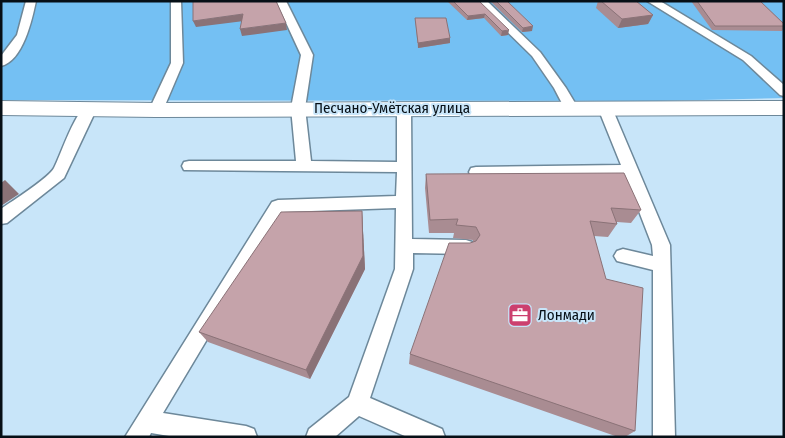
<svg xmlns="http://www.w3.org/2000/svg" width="785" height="438" font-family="'Fira Sans Condensed',sans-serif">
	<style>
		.green { fill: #74c0f3 }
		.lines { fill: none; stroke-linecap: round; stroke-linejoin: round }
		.lane-casing { stroke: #6d889a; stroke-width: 3 }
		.secondary-casing { stroke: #6d889a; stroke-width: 2 }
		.lane { fill: #fff; fill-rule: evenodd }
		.secondary { fill: #fff; fill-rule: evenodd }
		.wall { fill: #a98c92 }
		.shaded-wall { fill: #8a7277 }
		.building { fill: #c5a3aa; stroke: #8a7277 }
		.labels { text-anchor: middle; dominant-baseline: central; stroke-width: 4; stroke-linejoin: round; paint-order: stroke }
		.street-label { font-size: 15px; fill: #060f16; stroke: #c8e5f9 }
		.poi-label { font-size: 15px; fill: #060f16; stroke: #c8e5f9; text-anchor: start }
	</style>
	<rect width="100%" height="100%" fill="#c8e5f9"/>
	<path class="green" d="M1 1H784V98L658 101 1 100Z"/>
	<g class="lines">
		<g class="lane-casing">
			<g id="lane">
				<path d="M26 1H36C32 20 23 61 1 66V56L17 35Z"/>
				<path d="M171 1H181L183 63 163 110 156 114 149 110 171 63Z"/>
				<path d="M276 1H286L313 55 305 108 311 161 397 162V108L404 104 409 105 411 108 412 239 466 240 472 242 475 247 472 252 466 254 413 253V269L370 398 442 429 445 437H407L359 416 335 437H306L309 429 349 397 395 269 396 208 283 212 163 413 246 426 254 429 257 437H175L151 433 149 437H125L272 202 278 200 396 196 397 172 184 170 182 166 184 162 189 161H296L291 108 301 55Z"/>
				<path d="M476 1H487L540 52 566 88 578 108 576 111H566L554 88 532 56Z"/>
				<path d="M647 1H660L751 56 784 85V96L780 95 743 60Z"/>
				<path d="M90 104 97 108 64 178 7 223 1 224V209C12 201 49 178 54 168 61 155 76 107 90 104Z"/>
				<path d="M605 104 612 108 670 245 675 437H653V270L617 261 614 256 617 251 623 249 653 256 652 245 625 175 476 177 471 176 469 172 471 168 476 167 621 165 598 108Z"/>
			</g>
		</g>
		<g class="secondary-casing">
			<path id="secondary" d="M1 101 156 103 784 101V115L156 117 1 115Z"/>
		</g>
		<use href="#lane" class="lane"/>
		<use href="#secondary" class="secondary"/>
	</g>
	<g class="wall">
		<path d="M447 1H479L508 35 501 36 484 18 467 20Z"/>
		<path d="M490 1H507L532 31 522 32Z"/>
		<path d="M598 1H636L653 15 648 24 618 28 596 8Z"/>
		<path d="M691 1H760L784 24V28L782 31 712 30Z"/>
		<path d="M415 18 450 38V43L418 48Z"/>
		<path d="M426 174 641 210 631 223 617 222V224L608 237 594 236 635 431 625 437H618L409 364 410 354 470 243 473 242V240L453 238 454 233H429L425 188Z"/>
		<path d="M362 211 365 269 310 379 208 342 199 332Z"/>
	</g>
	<g class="shaded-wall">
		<path d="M243 14 244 21 196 27 193 21Z"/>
		<path d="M485 14 484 18 467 20 468 16Z"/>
		<path d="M653 15 648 24 618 28 622 19Z"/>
		<path d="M286 23 287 30 242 36 240 29Z"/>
		<path d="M533 26 532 31 522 32 523 28Z"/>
		<path d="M509 30 508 35 501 36 502 31Z"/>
		<path d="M450 38V43L418 48V43Z"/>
		<path d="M5 180 19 194 1 206V183Z"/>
		<path d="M362 211 365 269 310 379 306 370Z"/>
	</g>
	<g class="building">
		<path d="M193 1H276L286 23 240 29 243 14 193 21Z"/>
		<path d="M453 1H479L509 30 502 31 485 14 468 16Z"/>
		<path d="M496 1H507L533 26 523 28Z"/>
		<path d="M601 1H636L653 15 622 19Z"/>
		<path d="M697 1H760L784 24V26H715Z"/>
		<path d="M415 18H446L450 38 418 43Z"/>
		<path d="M624 173 641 210 611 208 617 224 590 221 606 279 643 288 635 431 410 354 449 243H470L476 241 480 235 476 227 456 225 458 219 430 220 426 174Z"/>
		<path d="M362 211 363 256 306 370 199 332 281 212Z"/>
	</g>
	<defs>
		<g id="office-square" transform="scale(1.25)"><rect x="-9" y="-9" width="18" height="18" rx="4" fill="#cc3f6e" stroke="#c8e5f9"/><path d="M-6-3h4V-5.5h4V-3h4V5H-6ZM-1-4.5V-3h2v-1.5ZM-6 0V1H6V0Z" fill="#fff"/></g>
	</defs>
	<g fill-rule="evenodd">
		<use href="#office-square" x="520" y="315"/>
	</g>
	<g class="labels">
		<g class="street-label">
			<text x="392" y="108">Песчано-Умётская улица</text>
		</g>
		<g class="poi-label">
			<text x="538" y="315">Лонмади</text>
		</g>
	</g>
	<rect width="785" height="438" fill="none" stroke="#060f16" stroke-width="5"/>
</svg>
